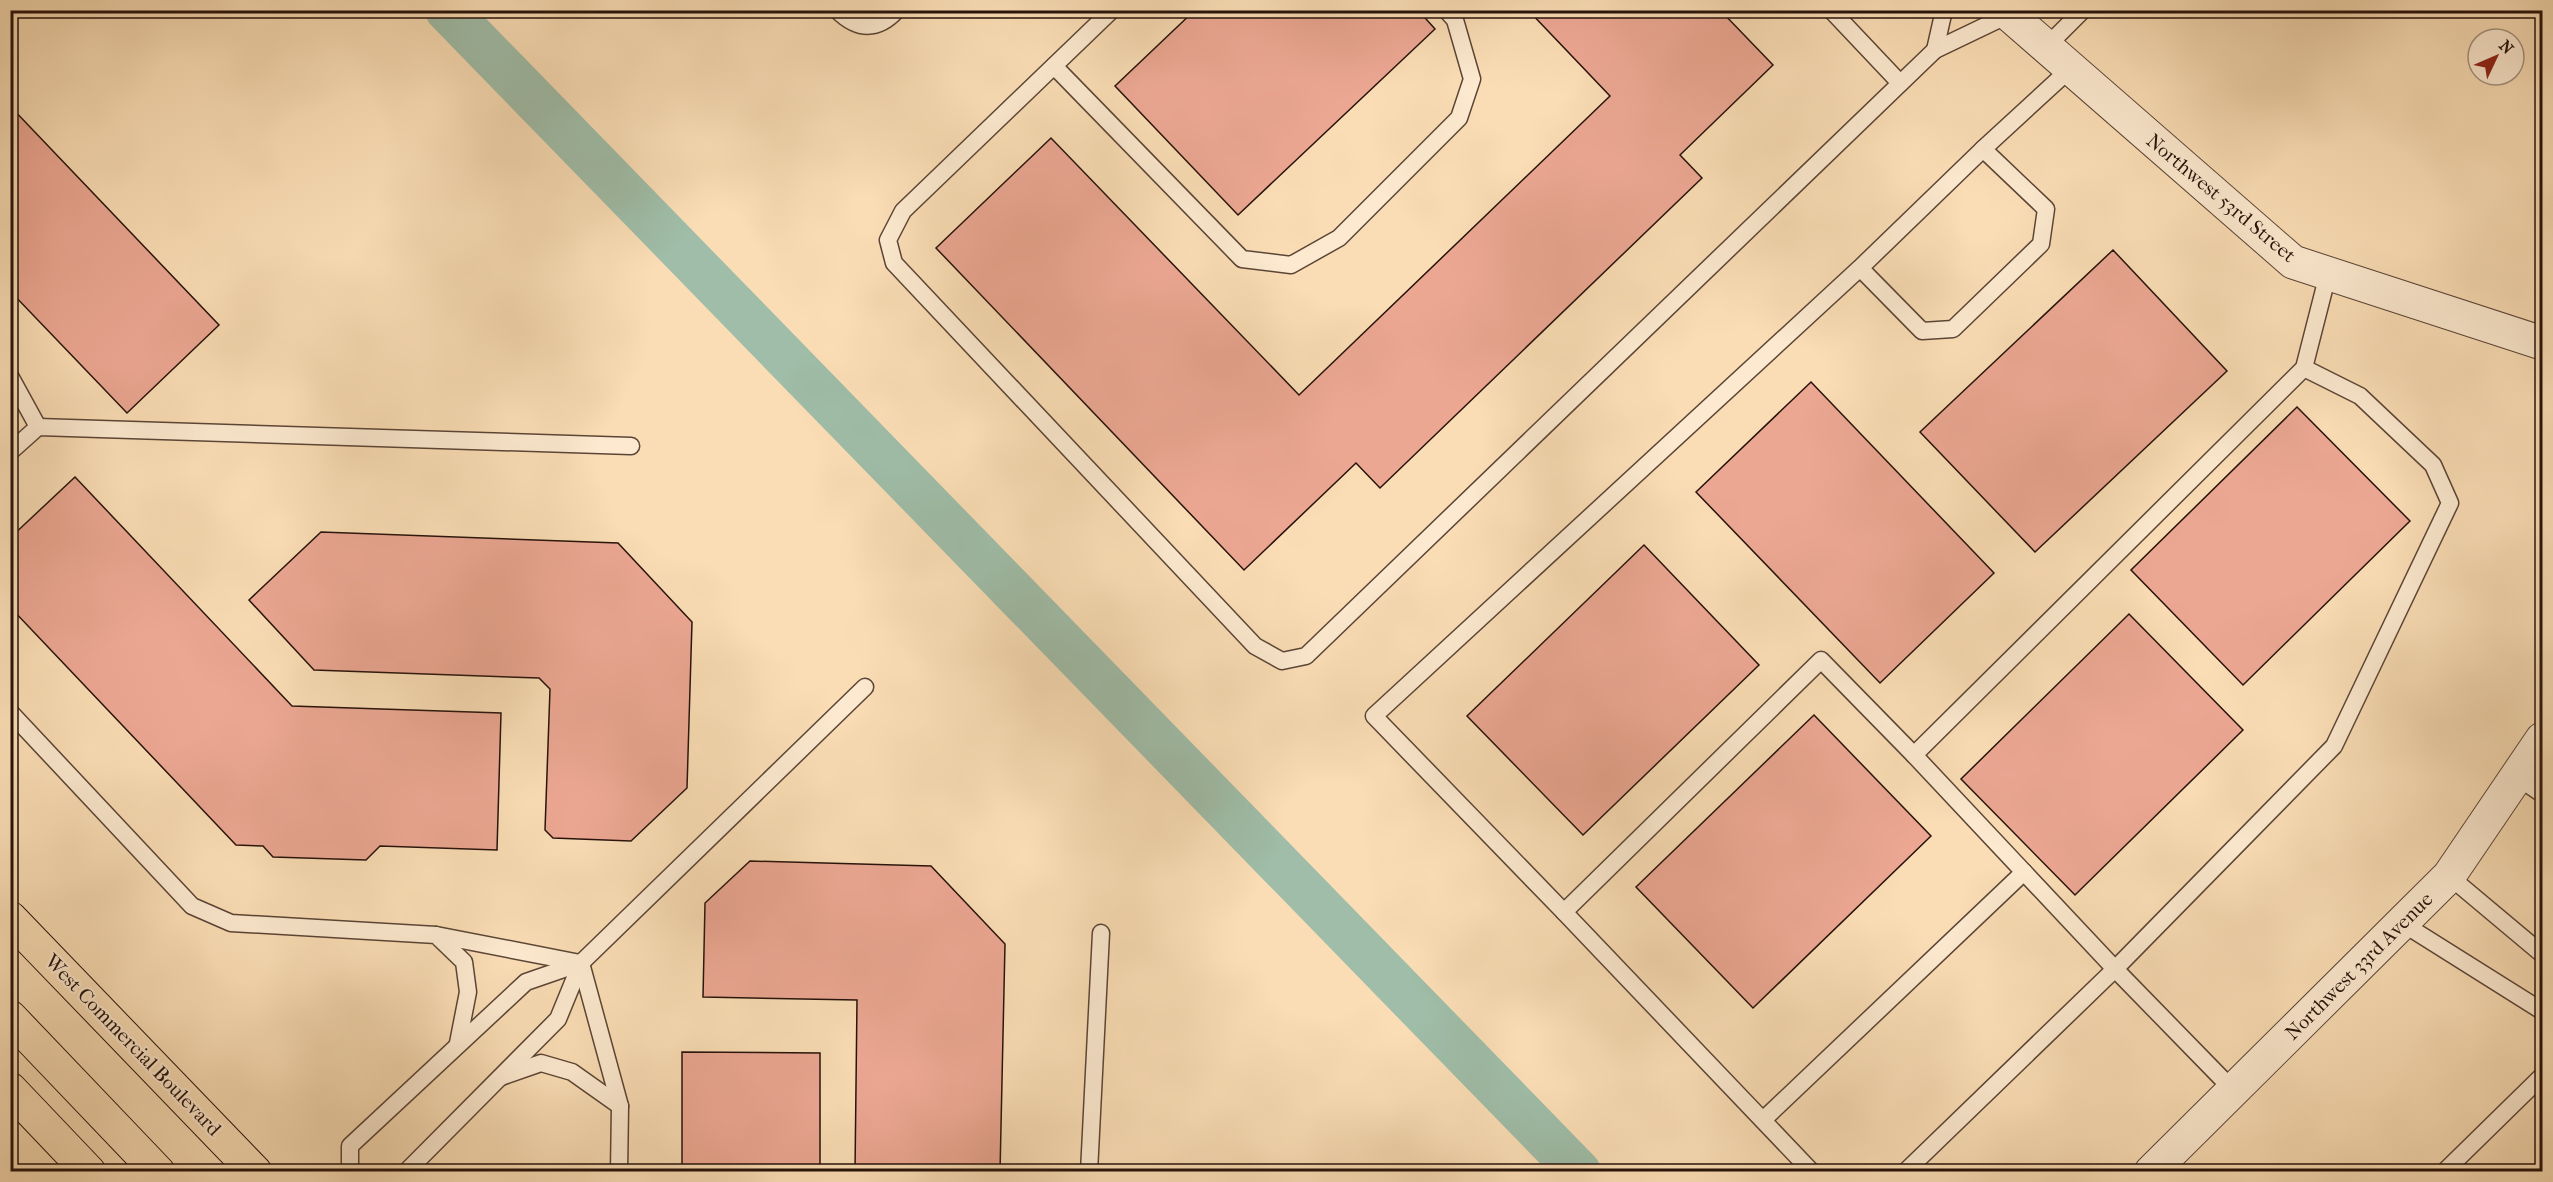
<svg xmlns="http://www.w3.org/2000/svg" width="2553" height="1182" font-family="'IM FELL French Canon',serif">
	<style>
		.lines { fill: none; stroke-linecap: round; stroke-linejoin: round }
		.canal { stroke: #9fbda8; stroke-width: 44 }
		.building { fill: #eca793; stroke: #26120b; stroke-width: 1.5 }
		.service-casing { stroke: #5b4536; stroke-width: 19 }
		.minor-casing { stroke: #5b4536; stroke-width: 35 }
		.trunk-casing { stroke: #26120b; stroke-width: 35 }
		.service { stroke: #fce9cf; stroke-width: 16 }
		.minor { stroke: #fce9cf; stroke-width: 33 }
		.trunk { stroke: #faddb5; stroke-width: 33 }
		.labels { text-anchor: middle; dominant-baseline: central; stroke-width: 4.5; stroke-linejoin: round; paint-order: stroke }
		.street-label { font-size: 20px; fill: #26120b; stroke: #fce9cf }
	</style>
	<rect width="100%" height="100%" fill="#faddb5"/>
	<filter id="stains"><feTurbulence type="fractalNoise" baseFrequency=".00333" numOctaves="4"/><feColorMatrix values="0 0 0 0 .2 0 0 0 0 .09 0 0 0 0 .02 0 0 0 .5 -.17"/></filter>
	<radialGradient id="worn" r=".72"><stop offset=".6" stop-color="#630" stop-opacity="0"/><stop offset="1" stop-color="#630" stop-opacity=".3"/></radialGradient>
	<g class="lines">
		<path class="canal" d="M447 10 1579 1172"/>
	</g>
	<g class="building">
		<path d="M1195 10H1418L1435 29 1238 215 1115 86Z"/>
		<path d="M1528 10H1720L1773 65 1680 155 1702 178 1380 488 1356 463 1244 570 936 248 1051 138 1299 395 1610 96Z"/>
		<path d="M10 106 219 325 127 413 10 291Z"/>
		<path d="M2113 250 2227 371 2035 552 1920 432Z"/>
		<path d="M1811 382 1994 573 1880 683 1696 492Z"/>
		<path d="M2297 407 2410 521 2243 685 2131 570Z"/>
		<path d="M75 477 292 706 501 713 497 850 380 846 366 860 273 857 263 846 236 845 10 607V538Z"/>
		<path d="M321 532 618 543 692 622 687 788 631 841 553 838 545 830 550 689 539 678 314 670 249 600Z"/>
		<path d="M1644 545 1759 665 1583 835 1467 716Z"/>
		<path d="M2129 614 2243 730 2075 895 1961 779Z"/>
		<path d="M1814 715 1931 836 1753 1008 1636 887Z"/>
		<path d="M750 861 931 866 1005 944 1000 1172H855L857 1000 703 997 705 903Z"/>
		<path d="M682 1052 820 1053V1172H682Z"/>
	</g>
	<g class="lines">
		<g class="service-casing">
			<g id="service">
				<path d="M837 10C858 31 878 31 897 10"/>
				<path d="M1112 10 903 211 888 240 894 263 1255 646 1282 661 1306 656 1935 50 2008 15"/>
				<path d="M1831 10 1900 83"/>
				<path d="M2045 48 2083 10"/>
				<path d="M1935 50 1944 10"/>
				<path d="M1054 66 1242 259 1291 265 1339 238 1459 118 1472 79 1455 20 1446 10"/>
				<path d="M1983 149 2070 69"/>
				<path d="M1860 268 1922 331 1953 329 2041 244 2046 209 1983 149 1860 268 1374 716 1564 912 1821 660 1914 755 2304 368 2328 274"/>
				<path d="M10 376 38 427"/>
				<path d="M10 452 38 427 631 446"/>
				<path d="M10 712 192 906 231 923 436 935 464 962 468 992 458 1043"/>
				<path d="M1914 755 2115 969 2334 746 2450 503 2433 465 2360 396 2304 368"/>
				<path d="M2517 777 2542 794"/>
				<path d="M2449 876 2542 954"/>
				<path d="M1564 912 1812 1172"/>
				<path d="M2402 923 2542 1011"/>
				<path d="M436 935 580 963"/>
				<path d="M581 963 620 1106 619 1172"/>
				<path d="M501 1077 541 1063 572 1072 620 1106"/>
				<path d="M1763 1120 2024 872"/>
				<path d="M350 1172V1146L526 982 581 963"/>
				<path d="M406 1172 558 1019 581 963 865 687"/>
				<path d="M1089 1172 1101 933"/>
				<path d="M1905 1172 2115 969 2233 1090"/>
				<path d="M2444 1172 2542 1076"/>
			</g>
		</g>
		<g class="minor-casing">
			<g id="minor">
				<path d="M2004 10 2293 262 2542 343"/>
				<path d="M2151 1172 2449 876 2542 739"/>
			</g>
		</g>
		<g class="trunk-casing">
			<g id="trunk">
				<path d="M10 918 255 1172"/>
				<path d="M10 1017 158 1172"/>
				<path d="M10 1089 89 1172"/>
			</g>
		</g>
		<use href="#service" class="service"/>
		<use href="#minor" class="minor"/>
		<use href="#trunk" class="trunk"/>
	</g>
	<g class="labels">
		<g class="street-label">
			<text transform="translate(2221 198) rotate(40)">Northwest 53rd Street</text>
			<text transform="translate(2359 966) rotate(-45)">Northwest 33rd Avenue</text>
			<text transform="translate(133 1045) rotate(46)">West Commercial Boulevard</text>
		</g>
	</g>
	<rect width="2553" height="1182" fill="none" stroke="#faddb5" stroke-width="36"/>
	<rect x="12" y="12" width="2529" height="1158" fill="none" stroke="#26120b" stroke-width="3"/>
	<rect x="18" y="18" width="2517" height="1146" fill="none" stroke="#26120b" stroke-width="1.5"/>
	<g transform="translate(2496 57) rotate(46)"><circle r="28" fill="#fce9cf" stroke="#a69381" stroke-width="1.5"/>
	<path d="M0-4.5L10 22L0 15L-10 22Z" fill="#8f2418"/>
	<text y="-9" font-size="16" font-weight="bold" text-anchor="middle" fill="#26120b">N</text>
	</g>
	<rect width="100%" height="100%" filter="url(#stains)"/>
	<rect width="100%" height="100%" fill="url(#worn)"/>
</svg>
